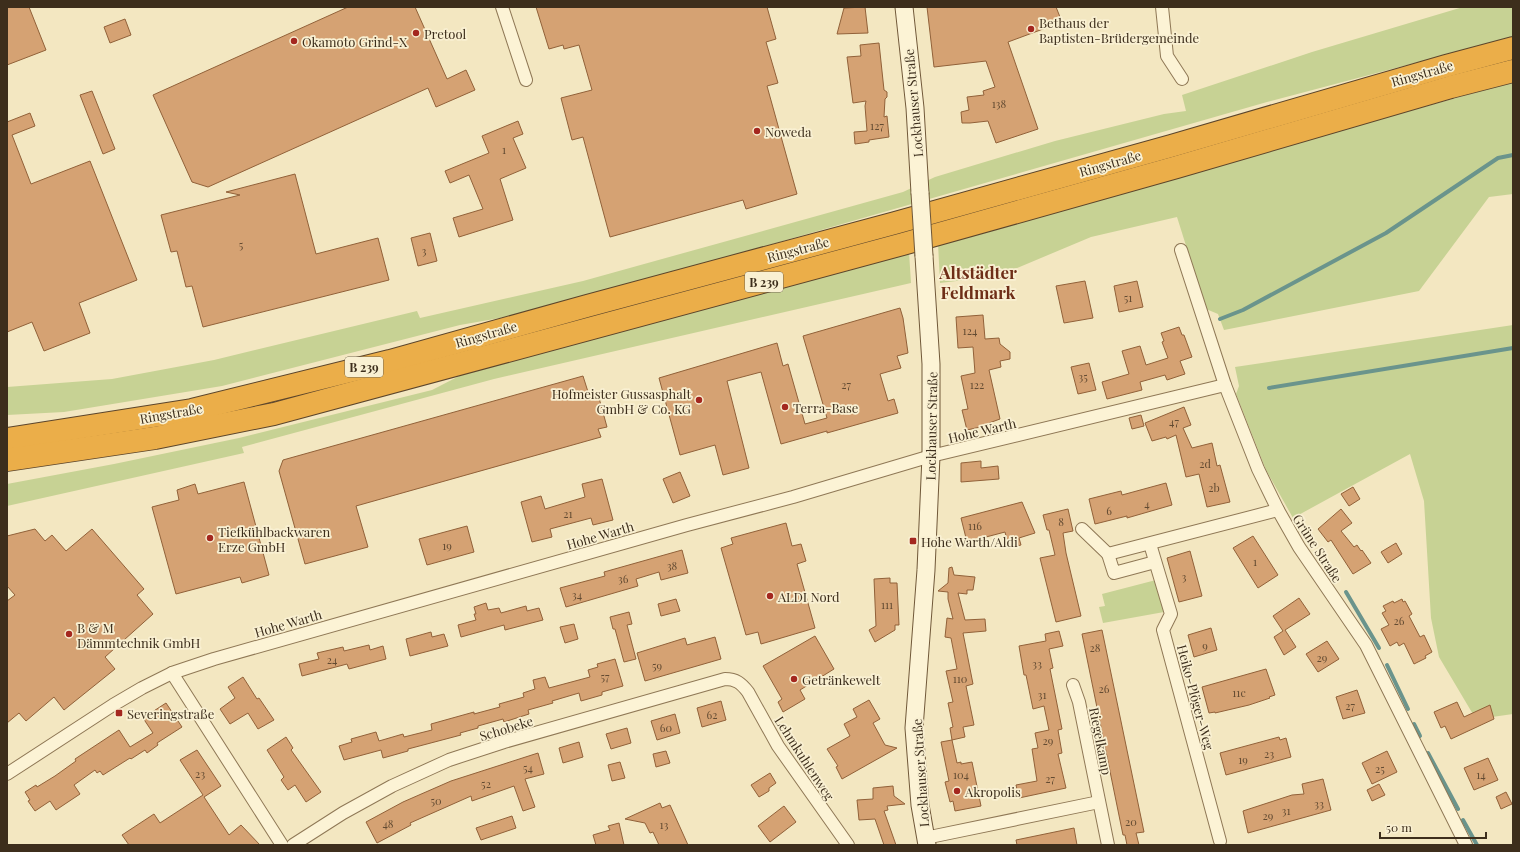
<svg xmlns="http://www.w3.org/2000/svg" width="1520" height="852" font-family="'Playfair Display',serif">
	<style>
		.green { fill: #c7d294 }
		.lines { fill: none; stroke-linecap: round; stroke-linejoin: round }
		.stream { stroke: #6a948c; stroke-width: 4 }
		.building { fill: #d5a273; stroke: #916139 }
		.street-casing { stroke: #8f7856; stroke-width: 14 }
		.secondary-casing { stroke: #705839; stroke-width: 19 }
		.highway-casing { stroke: #5c452b; stroke-width: 24 }
		.street { stroke: #fcf3d5; stroke-width: 12 }
		.secondary { stroke: #fcf3d5; stroke-width: 17 }
		.highway { stroke: #ebae49; stroke-width: 22 }
		.secondary-bridge-casing { stroke: #705839; stroke-width: 19; stroke-linecap: butt }
		.secondary-bridge { stroke: #fcf3d5; stroke-width: 17 }
		.poi-dot { fill: #a4271f; stroke: #f9f0d2; stroke-width: 1.5 }
		.labels { text-anchor: middle; dominant-baseline: central; stroke-width: 3.5; stroke-linejoin: round; paint-order: stroke }
		.number-label { font-size: 11px; fill: #634b32 }
		.shield { fill: #f9f0d2; stroke: #756853; stroke-width: 1 }
		.shield-label { font-size: 12px; font-weight: bold; fill: #3d2e1c }
		.poi-label { font-size: 13px; fill: #3d2e1c; stroke: #f9f0d2; text-anchor: start }
		.street-label { font-size: 13px; fill: #3d2e1c; stroke: #f9f0d2 }
		.district-label { font-size: 17px; font-weight: bold; fill: #6e2e17; stroke: #f9f0d2 }
	</style>
	<rect width="100%" height="100%" fill="#f3e7c1"/>
	<g class="green">
		<path d="M1463 7H1513V37L1267 102 539 311 460 325 222 386 64 412 7 415V387L112 379 214 360 417 311 420 318 583 281 903 192 935 177 1055 141 1164 114 1186 111 1182 95 1312 52Z"/>
		<path d="M1513 82V194L1489 197 1419 291 1224 330 1218 314 1206 309 1177 217 1091 237 998 276 940 283 938 243Z"/>
		<path d="M909 252 911 283 494 379 242 447 244 453 7 506V484L114 464 239 438 432 390 469 371Z"/>
		<path d="M1513 325V714L1485 718 1480 726 1439 657 1431 618 1424 501 1410 454 1293 518 1266 470 1236 394 1239 386 1235 367Z"/>
		<path d="M1156 580 1164 612 1103 623 1099 607 1105 606 1102 594Z"/>
	</g>
	<g class="lines">
		<g class="stream">
			<path d="M1220 319 1243 310 1386 233 1498 158 1513 155"/>
			<path d="M1269 388 1513 348"/>
			<path d="M1323 556 1335 575"/>
			<path d="M1346 592 1379 648"/>
			<path d="M1387 665 1408 709"/>
			<path d="M1414 724 1420 736"/>
			<path d="M1428 753 1458 809"/>
			<path d="M1463 820 1477 845"/>
		</g>
	</g>
	<g class="building">
		<path d="M7 7H29L46 50 7 65Z"/>
		<path d="M348 7H415L447 79 466 70 475 90 436 107 428 88 208 187 192 182 153 95Z"/>
		<path d="M536 7H767L776 39 766 42 778 83 767 86 797 194 746 209 743 200 610 237 583 137 572 140 561 98 592 90 579 45 564 49 563 45 549 49Z"/>
		<path d="M865 7 868 33 837 34 844 8Z"/>
		<path d="M927 7H1056L1062 22 1008 42 1038 129 996 143 988 121 970 123H962L961 112 969 110 967 97 984 95 983 91 995 87 986 61 934 67Z"/>
		<path d="M125 19 131 35 110 43 104 27Z"/>
		<path d="M879 43 884 90 887 92V97L885 99 884 117 887 116 889 137 869 140V142L855 144 854 132 867 131 865 106 866 101 853 103 847 57 861 56 860 45Z"/>
		<path d="M92 91 115 149 103 154 80 95Z"/>
		<path d="M30 113 35 126 12 135 31 184 90 161 137 280 79 303 90 333 44 351 32 322 7 332V122Z"/>
		<path d="M518 121 523 134 513 138 526 168 500 179 513 220 459 237 453 218 483 209 469 175 450 183 445 171 489 153 482 136Z"/>
		<path d="M295 174 316 254 378 238 389 280 203 327 192 286 186 287 177 251 171 252 161 215 240 195 226 192Z"/>
		<path d="M430 233 437 261 418 266 411 238Z"/>
		<path d="M1085 281 1093 318 1064 323 1056 286Z"/>
		<path d="M1137 281 1143 307 1119 312 1114 286Z"/>
		<path d="M900 308 903 318 908 353 897 356 901 368 880 374 888 401 894 399 898 413 827 433V431L781 444 761 372 727 381 749 468 723 475 715 445 680 455 659 378 777 343 783 366 788 364 805 424 827 418 803 336Z"/>
		<path d="M983 315 985 339 999 338 1000 344 1010 352V359L1000 361 1001 367 989 370 1000 419 989 423V425L967 430 962 410 968 409 961 376 975 373 973 347 958 348 956 317Z"/>
		<path d="M1179 327 1182 335H1184L1192 357 1180 361 1185 374 1167 380 1165 375 1140 382 1142 390 1107 399 1102 382 1129 374 1122 351 1140 346 1146 365 1168 358 1162 342 1164 341 1161 333Z"/>
		<path d="M1089 363 1096 390 1078 394 1071 367Z"/>
		<path d="M583 376 589 395 595 393 596 398H599L607 427 598 429 601 437 356 506 368 547 305 564 279 471 283 460Z"/>
		<path d="M1184 407 1191 425 1183 428 1192 448 1212 443 1217 466 1220 465 1230 502 1207 507 1199 474 1186 477 1176 435 1167 439 1166 437 1152 441 1145 423Z"/>
		<path d="M1141 415 1144 426 1132 429 1129 418Z"/>
		<path d="M981 461V468L998 466 999 479 961 482V463Z"/>
		<path d="M680 472 690 496 673 503 663 479Z"/>
		<path d="M602 479 613 520 593 525 591 518 550 529 552 537 532 542 521 502 541 496 545 509 585 497 582 484Z"/>
		<path d="M244 482 269 575 242 583 240 577 176 594 152 507 179 500 177 490 195 484 198 494Z"/>
		<path d="M1166 483 1172 505 1127 518V516L1095 524 1089 499 1121 491 1122 495Z"/>
		<path d="M1353 487 1360 499 1349 506 1341 494Z"/>
		<path d="M1022 502 1035 533 1019 538 1021 545 1009 548 1005 532 967 542 961 518Z"/>
		<path d="M1068 509 1073 531 1063 533 1066 553 1081 616 1056 622 1040 558 1055 555 1049 530H1047L1043 515Z"/>
		<path d="M1341 509 1352 523 1341 531 1354 547 1357 545 1361 551 1362 550 1371 563 1353 574 1331 540 1328 542 1318 529Z"/>
		<path d="M786 523 792 546 801 544 806 561 797 564 815 628 761 644 758 632 746 635 721 548 733 544 731 538Z"/>
		<path d="M467 526 474 552 427 565 419 539Z"/>
		<path d="M35 529 45 541 52 535 66 551 92 529 144 589 137 595 153 614 105 657 115 669 64 710 54 697 26 721 19 713 7 723V601L15 595 7 586V536Z"/>
		<path d="M1253 536 1278 575 1258 588 1233 548Z"/>
		<path d="M1396 543 1402 554 1388 563 1381 552Z"/>
		<path d="M682 550 688 573 661 580 659 572 636 579 638 586 566 607 560 588 605 576 604 572Z"/>
		<path d="M1190 551 1202 596 1179 602 1167 558Z"/>
		<path d="M952 567 954 575 975 577 973 590H967V594L958 593 965 620 985 619 986 631 963 633 973 684 966 686 974 725 963 727 965 737 952 740 950 728 953 727 948 703 953 702 946 671 957 669 951 638 945 637 947 618 953 619 948 599V592L938 591 948 583 949 568Z"/>
		<path d="M890 578V583H897L899 625H895V630L875 642 869 630 876 626 874 579Z"/>
		<path d="M1299 598 1310 614 1285 630 1296 647 1284 655 1274 637 1283 631 1273 616Z"/>
		<path d="M676 599 680 611 661 616 658 604Z"/>
		<path d="M1402 599 1403 602 1405 601 1412 614 1409 616 1420 637 1424 635 1432 652 1425 656 1426 658 1414 664 1404 643 1399 646 1397 642 1390 646 1381 629 1389 625 1382 613 1386 611 1383 606 1393 601 1394 603Z"/>
		<path d="M486 603 488 610 499 608 501 613 526 606 527 611 539 608 543 620 505 630 504 625 461 637 458 625 476 620 474 614H476L474 607Z"/>
		<path d="M629 612 632 624 627 625 636 659 624 662 615 629H613L610 617Z"/>
		<path d="M574 624 578 639 565 643 560 627Z"/>
		<path d="M1211 628 1217 650 1194 657 1188 635Z"/>
		<path d="M1102 630 1144 832 1136 833 1139 845H1127L1125 835H1123L1082 634Z"/>
		<path d="M1059 631 1063 646 1049 649 1053 668 1050 669 1062 729 1058 730 1062 753 1058 754 1066 788 1019 798 1016 785 1037 781 1032 749 1038 748 1035 733 1049 730 1044 706 1033 709 1026 675H1024L1019 646 1046 641 1045 634Z"/>
		<path d="M431 632 432 637 444 634 448 646 410 656 406 639Z"/>
		<path d="M815 636 834 669 800 690 805 699 783 712 778 702 782 699 763 666Z"/>
		<path d="M715 637 721 659 645 681 637 653 685 638 687 645Z"/>
		<path d="M1327 641 1339 659 1318 672 1306 654Z"/>
		<path d="M369 645 370 650 383 646 386 659 349 669 347 664 302 676 299 664 319 659 317 653 343 647 344 651Z"/>
		<path d="M615 659 623 686 602 692V695L581 701 579 693 552 701 553 703 528 710 529 714 504 722 503 719 478 726V728L460 733 461 735 408 749V751L383 758 381 750 344 760 339 746 352 742 351 739 376 732 379 741 403 734 404 737 432 730 431 724 474 712V714L500 707 499 704 524 697 523 693 535 689 533 680 545 677 549 688 590 677 588 670 598 667 597 664Z"/>
		<path d="M1266 669 1275 695 1269 697 1270 698 1249 705 1215 713V712L1209 713 1202 687Z"/>
		<path d="M243 677 257 699 259 698 274 720 258 729 248 713 230 724 220 709 235 698 228 687Z"/>
		<path d="M1357 690 1365 713 1343 719 1336 697Z"/>
		<path d="M869 700 880 719 873 723 885 745 897 748 842 779 836 767 838 766 827 749 850 736 844 724 857 717 853 709Z"/>
		<path d="M721 701 726 720 702 727 697 708Z"/>
		<path d="M1457 702 1464 717 1490 705 1494 719 1451 739 1445 726 1441 728 1434 712Z"/>
		<path d="M166 703 182 727 157 743 158 745 147 753 145 750 131 759 130 758 103 775 100 771 97 773 95 770 74 785 80 794 56 810 50 801 35 811 28 801 30 800 25 792 36 785 37 787 55 776 76 761 75 759 119 730 130 747 153 733 143 718Z"/>
		<path d="M675 714 680 733 657 740 651 721Z"/>
		<path d="M627 728 631 743 611 749 606 734Z"/>
		<path d="M286 737 293 748 291 750 321 792 306 802 295 785 288 790 281 780 284 777 267 750Z"/>
		<path d="M1279 737 1280 740 1286 738 1291 757 1226 775 1220 753Z"/>
		<path d="M952 740 957 763 961 762V764L972 762 981 806 955 811 953 801 950 802 945 782 949 781 941 742Z"/>
		<path d="M579 742 583 757 563 763 559 748Z"/>
		<path d="M197 750 221 786 204 797 229 835 241 825 260 845H129L122 835 154 814 160 823 203 795 180 760Z"/>
		<path d="M666 751 670 763 656 767 653 754Z"/>
		<path d="M1387 751 1397 772 1372 784 1362 763Z"/>
		<path d="M538 753 544 774 525 779 535 807 523 811 514 786 472 801 471 796 410 823 411 825 377 843 366 822 403 802 451 781Z"/>
		<path d="M1488 758 1498 780 1474 790 1464 768Z"/>
		<path d="M620 762 625 778 612 781 608 765Z"/>
		<path d="M770 773 776 783 769 788V791L759 797 751 785Z"/>
		<path d="M1323 779 1331 810 1248 833 1243 811 1292 795 1304 794 1302 784Z"/>
		<path d="M1379 784 1385 795 1372 801 1367 790Z"/>
		<path d="M893 786 894 796 905 804 887 806 888 810 884 811 896 845H884L875 819 859 820 857 800 873 799V788Z"/>
		<path d="M1506 792 1512 804 1501 809 1496 797Z"/>
		<path d="M660 803 662 808 670 805 688 845H659L653 832 650 833 645 823 625 819Z"/>
		<path d="M784 806 796 822 770 842 758 826Z"/>
		<path d="M512 816 516 828 481 840 476 828Z"/>
		<path d="M619 823 624 845H596L593 835 610 830 608 826Z"/>
		<path d="M1074 828 1077 845H1017L1016 840Z"/>
	</g>
	<g class="lines">
		<g class="street-casing">
			<g id="street">
				<path d="M502 7 526 80"/>
				<path d="M1162 7 1167 56 1182 79"/>
				<path d="M1181 250 1225 385 1258 469 1278 510 1299 547 1366 645 1466 845"/>
				<path d="M1082 529 1108 554"/>
				<path d="M1150 544 1171 614 1163 630 1220 841"/>
				<path d="M1155 562 1114 573 1108 554 1278 510"/>
				<path d="M172 673 282 845"/>
				<path d="M1073 685 1079 702 1108 845"/>
				<path d="M7 774 113 705 142 688 172 673 214 659 687 525 793 497 931 456 1225 385"/>
				<path d="M925 838 1099 802"/>
				<path d="M293 845 343 813 392 786 449 760 504 742 725 679C736 679 741 683 748 692L778 746 848 845"/>
			</g>
		</g>
		<g class="secondary-casing">
			<g id="secondary">
				<path d="M904 7 915 108 920 193"/>
				<path d="M924 256 931 364V456L926 570 914 728 920 805 927 845"/>
			</g>
		</g>
		<g class="highway-casing">
			<g id="highway">
				<path d="M7 439 192 410 390 361 587 306 895 223 1171 146 1446 66 1513 48"/>
				<path d="M7 460 155 438 274 414 903 244 1177 167 1451 87 1513 71"/>
			</g>
		</g>
		<use href="#street" class="street"/>
		<use href="#secondary" class="secondary"/>
		<use href="#highway" class="highway"/>
		<g class="secondary-bridge-casing">
			<path id="secondary-bridge" d="M920 193 924 256"/>
		</g>
		<use href="#secondary-bridge" class="secondary-bridge"/>
	</g>
	<g class="poi-dot">
		<circle cx="1031" cy="29" r="4"/>
		<circle cx="416" cy="33" r="4"/>
		<circle cx="294" cy="41" r="4"/>
		<circle cx="757" cy="131" r="4"/>
		<circle cx="699" cy="400" r="4"/>
		<circle cx="785" cy="407" r="4"/>
		<circle cx="210" cy="538" r="4"/>
		<rect x="909" y="537" width="8" height="8" rx="2"/>
		<circle cx="770" cy="596" r="4"/>
		<circle cx="69" cy="634" r="4"/>
		<circle cx="794" cy="679" r="4"/>
		<rect x="115" y="709" width="8" height="8" rx="2"/>
		<circle cx="957" cy="791" r="4"/>
	</g>
	<g class="labels">
		<g class="number-label">
			<text x="999" y="103">138</text>
			<text x="877" y="125">127</text>
			<text x="504" y="149">1</text>
			<text x="241" y="244">5</text>
			<text x="424" y="250">3</text>
			<text x="1128" y="297">51</text>
			<text x="970" y="330">124</text>
			<text x="1083" y="376">35</text>
			<text x="846" y="384">27</text>
			<text x="977" y="384">122</text>
			<text x="1174" y="421">47</text>
			<text x="1205" y="463">2d</text>
			<text x="1214" y="487">2b</text>
			<text x="1147" y="503">4</text>
			<text x="1109" y="510">6</text>
			<text x="568" y="513">21</text>
			<text x="1061" y="521">8</text>
			<text x="975" y="525">116</text>
			<text x="447" y="545">19</text>
			<text x="1255" y="561">1</text>
			<text x="672" y="565">38</text>
			<text x="1184" y="576">3</text>
			<text x="623" y="578">36</text>
			<text x="577" y="594">34</text>
			<text x="887" y="604">111</text>
			<text x="1399" y="620">26</text>
			<text x="1205" y="645">9</text>
			<text x="1095" y="647">28</text>
			<text x="1322" y="657">29</text>
			<text x="332" y="659">24</text>
			<text x="1037" y="663">33</text>
			<text x="657" y="665">59</text>
			<text x="605" y="676">57</text>
			<text x="960" y="678">110</text>
			<text x="1104" y="688">26</text>
			<text x="1239" y="692">11c</text>
			<text x="1042" y="694">31</text>
			<text x="1350" y="705">27</text>
			<text x="712" y="714">62</text>
			<text x="666" y="727">60</text>
			<text x="1048" y="740">29</text>
			<text x="1269" y="753">23</text>
			<text x="1243" y="759">19</text>
			<text x="528" y="767">54</text>
			<text x="1380" y="768">25</text>
			<text x="200" y="773">23</text>
			<text x="961" y="774">104</text>
			<text x="1481" y="774">14</text>
			<text x="1050" y="778">27</text>
			<text x="486" y="783">52</text>
			<text x="436" y="800">50</text>
			<text x="1319" y="803">33</text>
			<text x="1286" y="810">31</text>
			<text x="1268" y="815">29</text>
			<text x="1131" y="821">20</text>
			<text x="388" y="823">48</text>
			<text x="664" y="824">13</text>
		</g>
		<g class="shield">
			<rect x="745" y="272" width="38" height="20" rx="3"/>
			<rect x="345" y="357" width="38" height="20" rx="3"/>
		</g>
		<g class="shield-label">
			<text x="764" y="282">B 239</text>
			<text x="364" y="367">B 239</text>
		</g>
		<g class="poi-label">
			<text x="1039" y="22">Bethaus der<tspan x="1039" dy="15">Baptisten-Brüdergemeinde</tspan></text>
			<text x="424" y="33">Pretool</text>
			<text x="302" y="41">Okamoto Grind-X</text>
			<text x="765" y="131">Noweda</text>
			<text x="691" y="393" text-anchor="end">Hofmeister Gussasphalt<tspan x="691" dy="15">GmbH &amp; Co. KG</tspan></text>
			<text x="793" y="407">Terra-Base</text>
			<text x="218" y="531">Tiefkühlbackwaren<tspan x="218" dy="15">Erze GmbH</tspan></text>
			<text x="921" y="541">Hohe Warth/Aldi</text>
			<text x="778" y="596">ALDI Nord</text>
			<text x="77" y="627">B &amp; M<tspan x="77" dy="15">Dämmtechnik GmbH</tspan></text>
			<text x="802" y="679">Getränkewelt</text>
			<text x="127" y="713">Severingstraße</text>
			<text x="965" y="791">Akropolis</text>
		</g>
		<g class="street-label">
			<text transform="translate(1422 73) rotate(-16)">Ringstraße</text>
			<text transform="translate(913 103) rotate(-95)">Lockhauser Straße</text>
			<text transform="translate(1110 163) rotate(-16)">Ringstraße</text>
			<text transform="translate(798 249) rotate(-15)">Ringstraße</text>
			<text transform="translate(486 334) rotate(-16)">Ringstraße</text>
			<text transform="translate(171 413) rotate(-10)">Ringstraße</text>
			<text transform="translate(931 426) rotate(-89)">Lockhauser Straße</text>
			<text transform="translate(982 430) rotate(-13)">Hohe Warth</text>
			<text transform="translate(600 535) rotate(-16)">Hohe Warth</text>
			<text transform="translate(1318 548) rotate(57)">Grüne Straße</text>
			<text transform="translate(288 623) rotate(-16)">Hohe Warth</text>
			<text transform="translate(1196 697) rotate(75)">Heiko-Plöger-Weg</text>
			<text transform="translate(506 728) rotate(-17)">Schobeke</text>
			<text transform="translate(1101 741) rotate(79)">Riegelkamp</text>
			<text transform="translate(805 758) rotate(57)">Lehmkuhlenweg</text>
			<text transform="translate(920 773) rotate(-94)">Lockhauser Straße</text>
		</g>
		<g class="district-label">
			<text x="978" y="272">Altstädter<tspan x="978" dy="20">Feldmark</tspan></text>
		</g>
	</g>
	<rect width="1520" height="852" fill="none" stroke="#3d2e1c" stroke-width="16"/>
	<path d="M1380 832v6h106v-6" fill="none" stroke="#3d2e1c" stroke-width="2"/>
	<text x="1386" y="832" font-size="12" fill="#3d2e1c" stroke="#f9f0d2" stroke-width="3" paint-order="stroke">50 m</text>
</svg>
